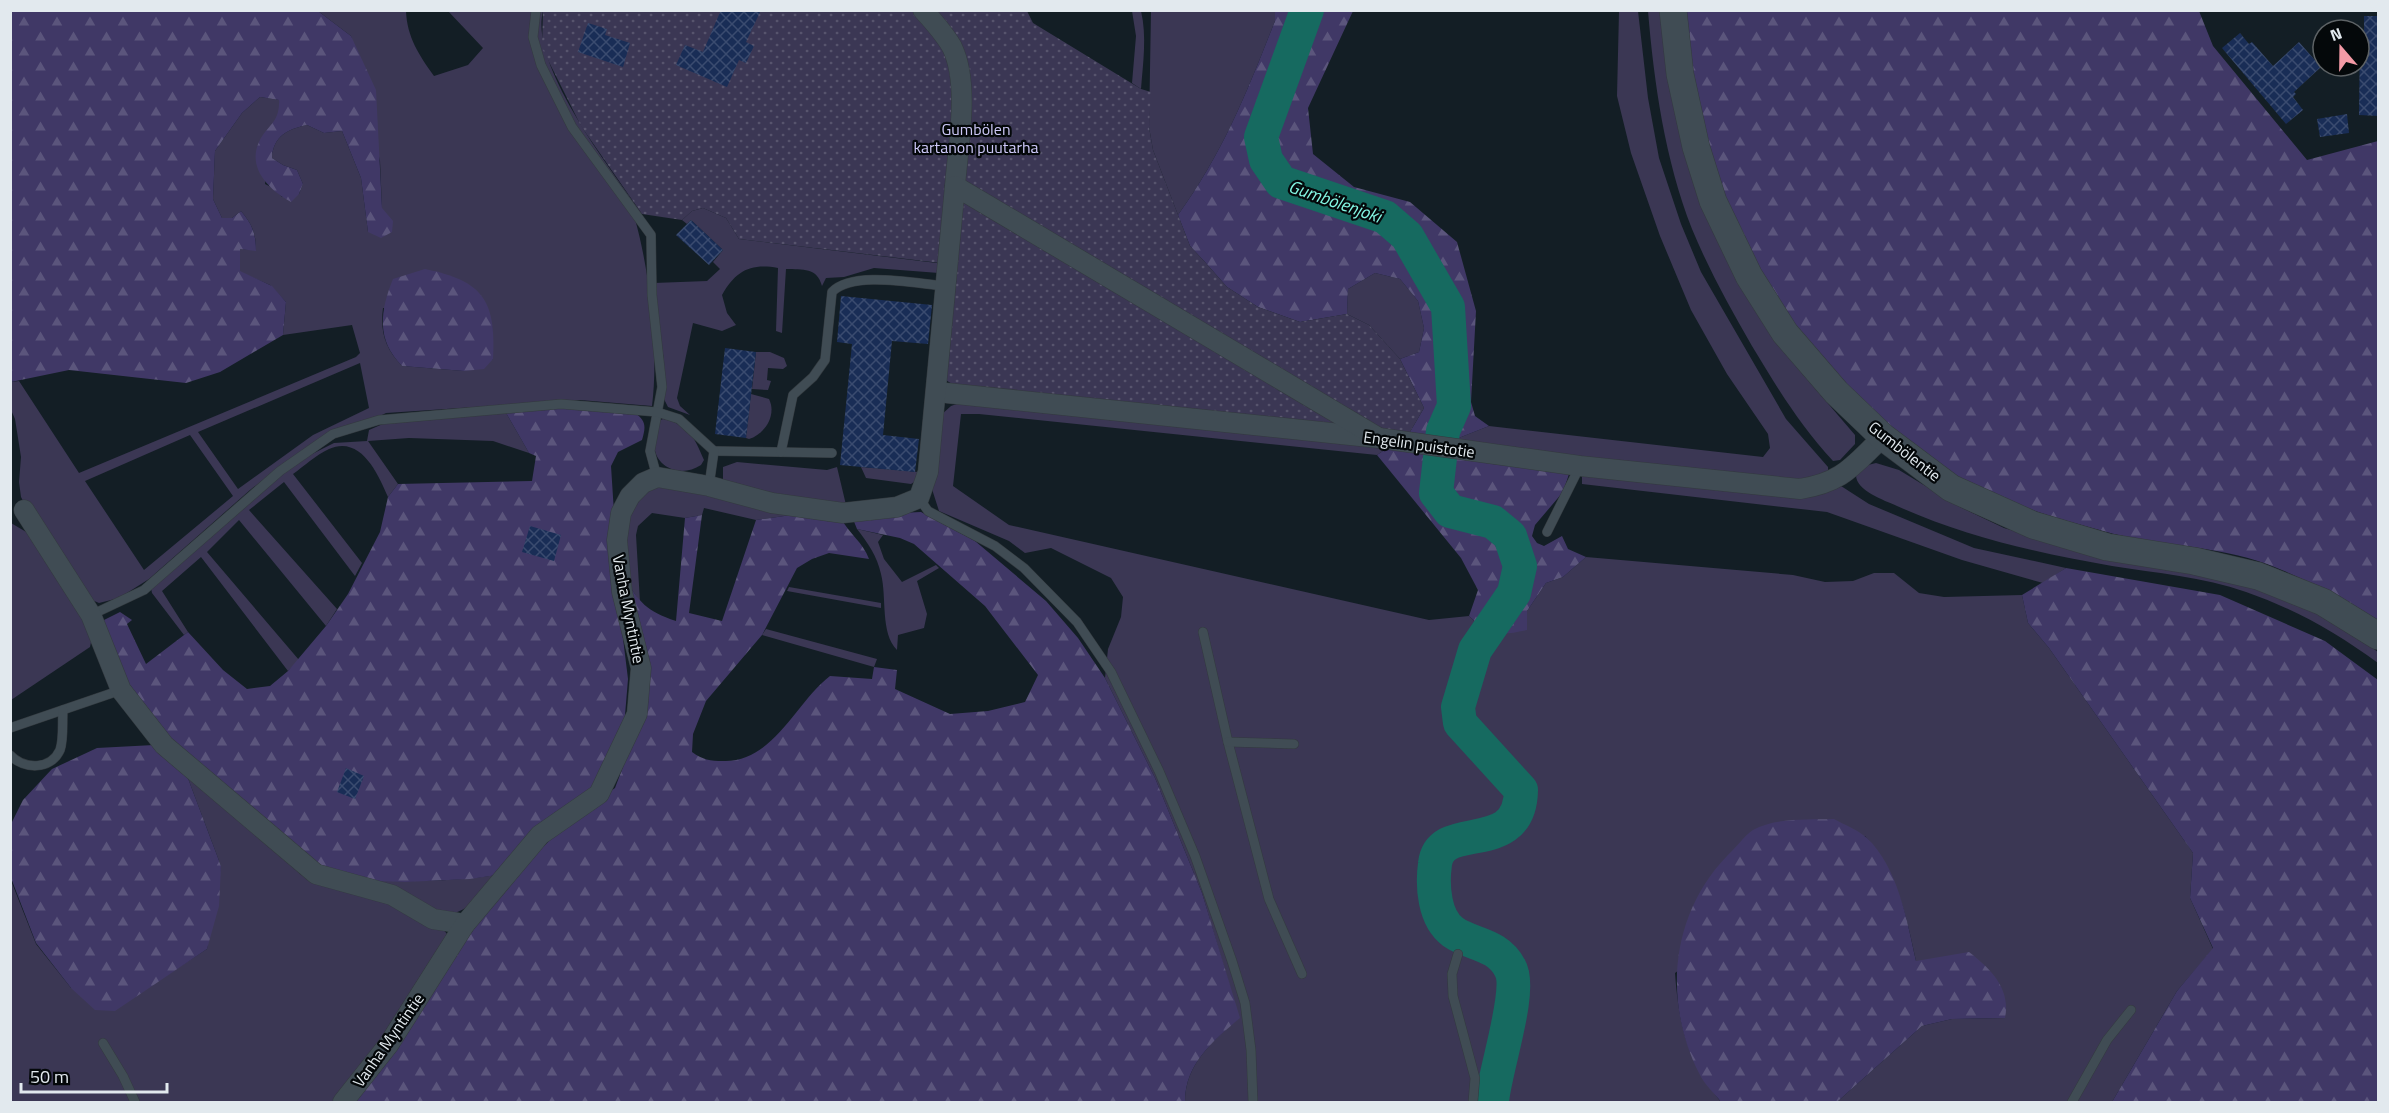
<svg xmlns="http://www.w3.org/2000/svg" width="2389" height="1113" font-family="'Titillium Web',sans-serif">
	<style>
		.grass { fill: #3b3754; fill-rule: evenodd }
		.forest { fill: url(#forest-firs) }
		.garden { fill: url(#garden-dots) }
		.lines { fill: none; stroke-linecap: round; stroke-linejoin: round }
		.river { stroke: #166a60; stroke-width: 34 }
		.building { fill: url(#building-cross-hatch) }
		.lane-casing { stroke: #333a3f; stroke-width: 10 }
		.street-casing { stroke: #333a3f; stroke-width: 21 }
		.secondary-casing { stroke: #333a3f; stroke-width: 28 }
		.lane { stroke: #404c54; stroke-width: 9 }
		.street { stroke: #404c54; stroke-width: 20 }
		.secondary { stroke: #404c54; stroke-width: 27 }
		.labels { text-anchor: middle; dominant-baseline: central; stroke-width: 4.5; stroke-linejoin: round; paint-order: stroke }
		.park-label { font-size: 16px; fill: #cdc8f7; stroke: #04080a }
		.street-label { font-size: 16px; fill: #e2e9ee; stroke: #04080a }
		.water-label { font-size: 18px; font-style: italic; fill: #84f7e4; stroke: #04080a }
	</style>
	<defs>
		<pattern id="forest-firs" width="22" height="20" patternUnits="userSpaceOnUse" patternTransform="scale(1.5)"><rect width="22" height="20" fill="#403866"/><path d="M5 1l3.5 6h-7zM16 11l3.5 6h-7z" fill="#5b557c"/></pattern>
		<pattern id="garden-dots" width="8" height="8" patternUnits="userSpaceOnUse" patternTransform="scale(1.5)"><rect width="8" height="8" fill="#3b3754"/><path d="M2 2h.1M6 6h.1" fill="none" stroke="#57546d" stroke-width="1.8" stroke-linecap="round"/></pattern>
		<pattern id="building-cross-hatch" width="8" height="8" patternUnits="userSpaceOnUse" patternTransform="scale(1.5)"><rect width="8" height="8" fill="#192d56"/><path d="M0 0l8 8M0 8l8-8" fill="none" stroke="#3a4b6f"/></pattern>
	</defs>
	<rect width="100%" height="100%" fill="#131e25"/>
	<g class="grass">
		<path d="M318 11H406C407 37 419 55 434 76L468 65 483 48 448 11H543C529 65 611 169 642 214L635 219C650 273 659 351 652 406L580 400 386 413 285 463 250 490 149 579 119 598 99 603 87 598 32 518 21 497 19 482 21 457 15 419 11 410V382L19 381 79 473 356 357 360 353 352 325 283 335 286 302 270 285 240 272V249L256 250C256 233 252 224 241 211L232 218H222L213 199 215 151 242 113 260 97 279 100 280 114 274 123 265 184 275 189 282 197 299 194 303 184 297 170 283 165 272 158C273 136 288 129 307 125L324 133 342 131 361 178 368 232 382 208 380 161 351 36ZM383 308 492 325 493 359 464 371 402 366C385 348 380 332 383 308ZM360 363 369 408 313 435 238 489 198 432ZM190 435 233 496 144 570 85 481Z"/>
		<path d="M1132 11H1141C1147 36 1143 64 1141 89L1132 83 1136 36Z"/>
		<path d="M1151 11H1275V21C1247 92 1223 153 1178 215L1153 150 1149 127Z"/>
		<path d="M1619 11H1638L1648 98 1659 158 1681 224 1701 272 1786 419 1828 467V472L1809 480H1789L1451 441 1489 426 1763 457 1770 448 1768 434 1727 374 1691 310 1660 236 1631 153 1617 96Z"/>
		<path d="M1648 11H1662L1795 365 1855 435V444L1840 460 1833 461C1799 424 1778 389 1752 346 1730 308 1709 270 1692 229 1665 160 1654 83 1648 11Z"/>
		<path d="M703 208 726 218 739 239 937 263 939 273 874 268 844 277 826 278 822 286C817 267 803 270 786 269L782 333 776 331 778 268C750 263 736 271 722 295L727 313 736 325 722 331 693 323 677 398 680 406 690 415 668 407 663 397 664 362 654 283 707 281 720 269 713 262 723 250 691 220 687 224 682 220 692 211Z"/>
		<path d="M1375 273 1400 279 1418 301 1424 328 1419 352 1400 359 1369 325 1347 314 1348 289Z"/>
		<path d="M756 352H770L784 358 787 366 783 369 768 368 767 380 771 381 768 390 752 389Z"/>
		<path d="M751 394 769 399C777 415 765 434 749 439L746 438Z"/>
		<path d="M965 401 1389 447 1377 455 979 414H961L953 486 1009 525 1429 620 1469 616 1486 632 1527 611 1546 583 1563 577 1586 557 1793 575 1825 582 1853 581 1874 573H1894L1919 593 1944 597 2022 595 2028 623 2049 648 2193 853 2190 898 2213 949 2177 991 2112 1102H1837L1922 1026 1952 1019 2005 1018 1916 961C1907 917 1896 870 1865 836L1675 973C1679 1027 1687 1059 1721 1102H1185C1185 1064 1213 1041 1239 1018L1202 893 1155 778 1105 678 1108 649 1121 617 1123 597 1111 578 1051 548 1025 553 1009 541 939 511 931 486 941 415 951 406Z"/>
		<path d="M505 411 529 453 493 441 409 438 368 441 398 484 388 497C378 474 361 435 329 449 316 455 304 466 293 474L362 563 355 576 284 482 249 510 337 609 326 626 239 520 207 552 299 660 288 671 201 557 162 591 188 632 184 635 152 593 151 588 269 484 310 455 334 443 367 441 369 430 385 423Z"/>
		<path d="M663 419C689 424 694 437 704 460L701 465C680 479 652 467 654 440 654 434 657 427 658 421Z"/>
		<path d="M737 462 827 470 837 467 846 505 795 503 723 482V467Z"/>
		<path d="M1876 463 1899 470 1960 507 2004 528 2068 546 2248 584 2309 609 2348 630 2378 652V663C2337 633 2295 609 2246 592 2203 577 2156 573 2112 566 2038 553 1966 537 1897 506 1884 500 1856 491 1856 475L1864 466Z"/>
		<path d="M861 467 918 472 917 480 911 484 866 478Z"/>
		<path d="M1589 471 1818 494 1841 486 1869 504 1974 548 2066 568 2043 583 1962 560 1827 512 1582 484V476Z"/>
		<path d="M669 483 798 514 756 520 704 508 702 515 685 518 652 513 638 526 636 535 640 602 623 576 626 507 638 493Z"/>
		<path d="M11 523 33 536 93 633 90 647 11 700Z"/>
		<path d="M857 529 883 535 878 542 884 559 902 582 936 565 939 568 917 581 927 614 924 628 898 635 897 650C880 633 887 597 881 574 877 556 868 543 857 529Z"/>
		<path d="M789 587 881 603V608L787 591Z"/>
		<path d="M766 629 877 659 874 667 762 635Z"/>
		<path d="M186 773 248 822 300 874 325 885 387 901 443 929 447 934 358 1074 332 1102H11L10 878 36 944 71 988 164 977 207 949 221 866Z"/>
		<path d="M497 875C482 893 471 911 447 915L355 880C402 882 450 882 497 875Z"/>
	</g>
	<g class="forest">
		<path d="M10 11H318L351 36 376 90 382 208 393 221 392 232 381 238 368 232 361 178 342 131 324 133 307 125C288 129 273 136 272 158L283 165 297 170 303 184 299 194 291 202C269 190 247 168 259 142 268 124 280 123 279 100L260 97 242 113 215 151 213 199 222 218H232L241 211C252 224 256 233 256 251L240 249V271L272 286 286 302 283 335 220 372 186 383 69 370 11 382Z"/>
		<path d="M1275 11H1353L1308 108 1313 154 1354 187 1410 202 1457 242 1476 311 1471 402 1475 416 1489 426 1451 441 1407 437 1424 408 1400 359 1419 352 1424 328 1418 301 1400 279 1375 273 1348 289 1347 314 1300 322 1258 307 1227 287 1204 261 1190 246 1178 215C1223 153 1247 92 1275 21Z"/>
		<path d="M1683 11H2199L2213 46 2307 160 2378 141V625C2344 601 2307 579 2267 564 2215 545 2156 546 2103 531 2055 518 1997 502 1956 475 1841 403 1741 279 1706 146 1695 102 1689 56 1683 11Z"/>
		<path d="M425 269C483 281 496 300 493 359L484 369 464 371 402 366C376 340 380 311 393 279Z"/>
		<path d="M562 408 635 413C646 421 646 426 642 440L618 452 611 466 621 622 628 679 624 727 599 785 497 875 470 879 405 882 355 880 329 875 170 741 129 684 100 622 120 612 132 620 127 624 146 664 188 632 223 670 247 689 270 686 288 671 326 626 348 594 380 532 388 497 398 484 532 481 536 456 529 453 505 411Z"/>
		<path d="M1389 447 1570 471 1563 492 1535 525 1532 536 1537 543 1544 546 1562 536 1568 549 1586 557 1563 577 1546 583 1527 611V630C1499 636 1491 636 1469 616L1478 590 1461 558 1377 455Z"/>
		<path d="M921 512 975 541 1046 601 1078 638 1105 678 1155 778 1202 893 1240 1018C1213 1041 1185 1064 1185 1102H348L365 1082 506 884 566 824 615 788 642 716 623 576C640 603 646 611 676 621L685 518 702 515 689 613 722 621 756 520 798 514 841 518C849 534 863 542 869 559L829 553 812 559 797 568 762 635 706 701 693 734 692 752C703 760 710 761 723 761 773 763 795 703 830 676L872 679 874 667 897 670 895 689 950 714 988 711 1025 702 1038 675 985 606 914 544 900 538 857 529 853 519 878 514Z"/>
		<path d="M2066 568 2220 595 2325 641 2378 680V1102H2112L2177 991 2213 948 2190 898 2193 853 2049 648 2028 623 2022 595Z"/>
		<path d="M154 745 186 773 221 866 219 906 207 949 115 1011 95 1010 71 988 36 943 11 878V824L23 800 52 769 97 748Z"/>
		<path d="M1834 819C1845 825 1858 830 1867 838 1898 868 1907 920 1916 961L1969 952C1991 969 2011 989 2005 1018L1952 1019 1922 1026 1837 1102H1721C1714 1093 1704 1084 1699 1073 1663 1002 1670 915 1727 856 1735 849 1744 836 1753 830 1776 817 1810 820 1834 819Z"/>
	</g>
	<path class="garden" d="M543 10 1027 11 1033 23 1141 89 1151 92 1149 127 1153 150 1190 246 1204 261 1227 287 1258 307 1300 322 1347 314 1369 325 1400 359 1424 408 1407 437 955 386 946 380 949 264 739 239 726 218 703 208 692 211 682 220 642 214 581 126 542 48Z"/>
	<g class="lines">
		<path class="river" d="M1307 10 1261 137 1266 160 1281 182 1385 217 1407 236 1448 307 1454 406 1443 431 1436 493 1450 511 1493 522 1510 536 1520 566 1514 593 1475 650 1458 707 1460 723 1521 790C1520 859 1440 818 1435 864 1432 886 1434 918 1453 932 1471 945 1497 943 1510 968 1523 990 1494 1072 1492 1102"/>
	</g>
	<g class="building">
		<path d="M721 10H761L746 42 754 46 746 63 739 60 727 87 676 65 685 45 703 52Z"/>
		<path d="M2364 16H2379V116L2359 115 2360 32H2364Z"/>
		<path d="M588 23 607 29 605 35 630 43 623 67 578 52Z"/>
		<path d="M2240 33 2249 44 2252 42 2273 66 2299 42 2321 67 2294 92 2296 94 2293 97 2303 110 2286 124 2222 48Z"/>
		<path d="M2347 114 2349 133 2320 137 2317 119Z"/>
		<path d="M691 220 723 250 709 265 676 235Z"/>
		<path d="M841 296 932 305 928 344 892 341 883 435 919 439 915 472 840 465 852 344 837 342Z"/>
		<path d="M725 348 756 352 746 438 715 434Z"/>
		<path d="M530 526 561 535 554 561 522 552Z"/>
		<path d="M346 768 364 776 355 799 337 792Z"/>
	</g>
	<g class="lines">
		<g class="lane-casing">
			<g id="lane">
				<path d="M536 10 533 37 541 65 572 127 651 235 652 295 662 387 650 451 657 477"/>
				<path d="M714 451 832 453"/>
				<path d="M781 452 793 395 813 377 825 360 832 292C853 270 917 284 945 286"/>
				<path d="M919 498 928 511 995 546 1024 568 1077 622 1111 672 1159 771 1195 856 1232 961 1245 1003 1251 1050 1253 1102"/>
				<path d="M1547 532 1580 466"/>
				<path d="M91 615 144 590 280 471 333 434 379 420 561 404 657 412 679 419 714 451 709 486"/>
				<path d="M1203 632 1228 742 1269 899 1302 974"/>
				<path d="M10 728 121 690"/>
				<path d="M1228 742 1294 744"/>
				<path d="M10 755C24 770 51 770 60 750 64 739 62 721 63 710"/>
				<path d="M1458 954 1452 974 1453 996 1475 1078 1473 1102"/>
				<path d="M103 1043 123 1076 135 1102"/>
				<path d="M2072 1102 2107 1040 2131 1010"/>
			</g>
		</g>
		<g class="street-casing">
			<g id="street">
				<path d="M923 10C934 22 944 33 952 47 970 84 958 146 955 186"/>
				<path d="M937 392 1379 438 1580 466 1800 489C1844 482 1853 465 1883 437"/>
				<path d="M24 510 91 615 121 690 164 745 316 874 392 895 433 919 465 924"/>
				<path d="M343 1102 389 1044 465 924 540 835 599 794 637 714 641 668 622 592 617 540 621 513 630 496 643 483 657 477 709 486 772 503 843 513 897 507 919 498 928 472 955 186 1379 438"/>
			</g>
		</g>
		<g class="secondary-casing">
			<path id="secondary" d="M1673 10 1680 74 1696 147 1713 201 1749 276 1785 333 1836 392 1883 437 1951 488 2033 525 2107 547 2194 561 2258 576 2323 602 2378 636"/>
		</g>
		<use href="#lane" class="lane"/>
		<use href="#street" class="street"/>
		<use href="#secondary" class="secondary"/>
	</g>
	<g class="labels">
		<g class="park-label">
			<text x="976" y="129">Gumbölen<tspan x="976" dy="18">kartanon puutarha</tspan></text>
		</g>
		<g class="street-label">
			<text transform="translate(1419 444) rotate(8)">Engelin puistotie</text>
			<text transform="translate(1905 451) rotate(38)">Gumbölentie</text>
			<text transform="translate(629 609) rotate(79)">Vanha Myntintie</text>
			<text transform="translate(388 1040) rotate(-55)">Vanha Myntintie</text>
		</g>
		<g class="water-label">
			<text transform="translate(1335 201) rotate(19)">Gumbölenjoki</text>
		</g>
	</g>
	<rect width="2389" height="1113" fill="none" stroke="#e2e9ee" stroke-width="24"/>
	<g transform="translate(2341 48) rotate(340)"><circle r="28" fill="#04080a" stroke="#5d6265" stroke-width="1.5"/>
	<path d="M0-4.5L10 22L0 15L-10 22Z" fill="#f49aa6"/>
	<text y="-9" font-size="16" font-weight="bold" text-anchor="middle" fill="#e2e9ee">N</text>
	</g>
	<path d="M21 1083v9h146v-9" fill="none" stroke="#e2e9ee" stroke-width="3"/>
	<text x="30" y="1083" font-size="18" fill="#e2e9ee" stroke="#04080a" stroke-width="4.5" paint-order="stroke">50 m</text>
</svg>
